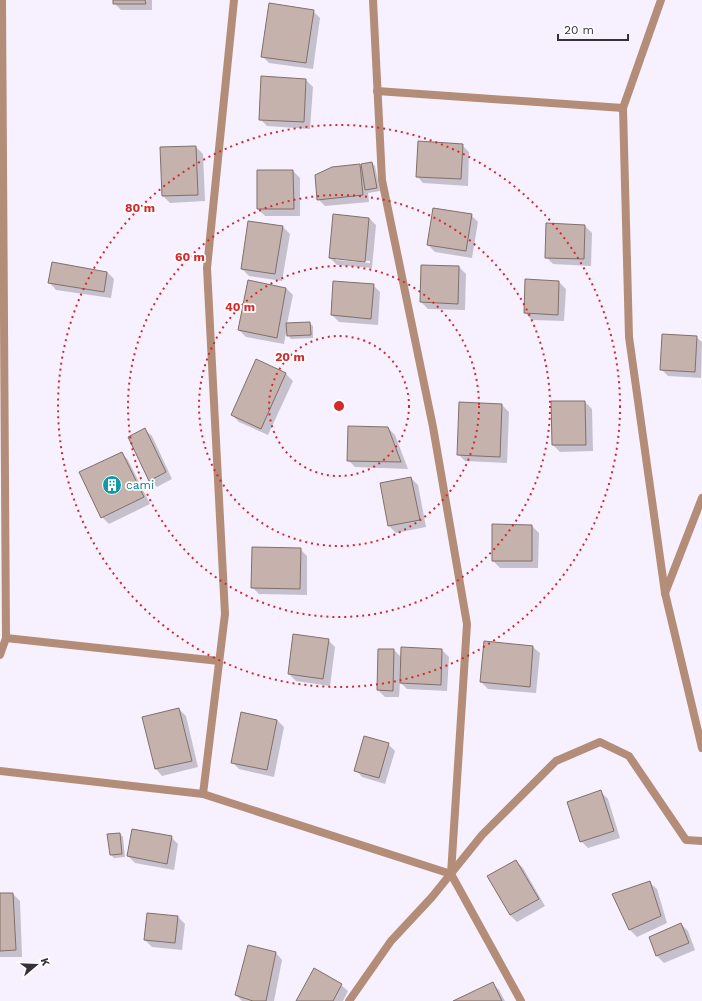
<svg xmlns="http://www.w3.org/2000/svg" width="702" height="1001" font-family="'Work Sans',sans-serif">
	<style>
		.shadow { fill: #0003; fill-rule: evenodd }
		.building { fill: #c5b2ac; stroke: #816f6a }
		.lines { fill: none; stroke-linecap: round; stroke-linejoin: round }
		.service { stroke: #b48d79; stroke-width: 8 }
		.minor { stroke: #b48d79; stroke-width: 8 }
		.ring { fill: none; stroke: #d62828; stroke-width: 2; stroke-dasharray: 2 4 }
		.labels { text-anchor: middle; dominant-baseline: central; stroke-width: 3.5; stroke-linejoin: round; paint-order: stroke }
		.culture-label { font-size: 12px; fill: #0d838f; stroke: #fff; text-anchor: start }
		.centre { fill: #d62828; stroke: #fff; stroke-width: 2 }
		.ring-label { font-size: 12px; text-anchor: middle; font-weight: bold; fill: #d62828; stroke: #fff; stroke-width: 3.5; stroke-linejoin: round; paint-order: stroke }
	</style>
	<rect width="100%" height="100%" fill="#f7f1ff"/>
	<g class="shadow">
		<path d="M114 0H152V10H121L114 3Z"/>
		<path d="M313 11 320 18 313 69 269 63 262 56Z"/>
		<path d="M262 77 306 80 313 87 310 129 267 126 260 119Z"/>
		<path d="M462 145 469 152 468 186 423 183 417 176Z"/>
		<path d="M196 147 203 154 205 201 170 203 163 196 161 148Z"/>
		<path d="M372 163 375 166 380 191 368 193 369 202 325 206 318 199 359 165 362 168Z"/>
		<path d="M258 171H293L300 178V216H265L258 209Z"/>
		<path d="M471 215 478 222 472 258 435 252 428 245Z"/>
		<path d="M369 218 376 225 372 268 337 265 330 258ZM336 258 370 261V263L336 260Z"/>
		<path d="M585 226 592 233 591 266 553 264 546 257Z"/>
		<path d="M283 227 290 234 282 281 249 276 242 269Z"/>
		<path d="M459 267 466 274 465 310 428 309 421 302Z"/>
		<path d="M107 272 114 279 111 298 56 290 50 283Z"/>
		<path d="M526 280 559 282 566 289 564 321 532 320 525 313Z"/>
		<path d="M334 282 373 285 380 292 378 325 339 322 332 315Z"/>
		<path d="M286 288 293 295 287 324 309 323 313 326V338L291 339 288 335 287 327 284 344 246 337 239 330Z"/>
		<path d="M696 337 702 342 701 378 668 376 661 369Z"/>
		<path d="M286 374 293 381 268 435 239 422 232 415Z"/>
		<path d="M585 402 592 409 593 451 560 452 553 445Z"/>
		<path d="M460 403 502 405 509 412 507 463 465 461 458 454Z"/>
		<path d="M388 428 395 435 408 469 355 467 348 460Z"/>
		<path d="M145 430 152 436 172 479 157 487 150 480Z"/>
		<path d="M122 453 128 460 150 504 109 524 102 517Z"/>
		<path d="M411 478 418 485 426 527 396 533 389 526 381 484Z"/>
		<path d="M532 526 539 533 538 568H500L493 561Z"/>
		<path d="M300 549 307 556V595L259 594 252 587Z"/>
		<path d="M328 640 335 647 330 686 296 681 289 674Z"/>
		<path d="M533 647 540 653 536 693 488 689 481 682Z"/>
		<path d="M394 650 402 658 442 650 449 657 447 691 407 689 400 682 399 697H385L378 690Z"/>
		<path d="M179 709 186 716 198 767 162 776 156 769 144 718Z"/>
		<path d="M242 713 277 720 284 727 274 777 239 769 232 762Z"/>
		<path d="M388 744 395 751 385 784 362 777 356 770Z"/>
		<path d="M601 792 608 799 620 838 588 848 581 841Z"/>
		<path d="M120 834 123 837 125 857 114 858 111 855Z"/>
		<path d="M171 837 178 844 174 870 135 863 128 856Z"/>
		<path d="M516 861 523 868 545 906 517 922 510 915Z"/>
		<path d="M650 883 657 889 667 923 637 937 630 930 613 895Z"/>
		<path d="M0 894H13L20 901 22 957H0Z"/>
		<path d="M178 917 185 924 182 950 152 947 145 940Z"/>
		<path d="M681 924 688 931 695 950 664 963 657 956Z"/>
		<path d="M276 953 282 960 274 1001H242L236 995Z"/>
		<path d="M492 983 499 990 505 1001H456Z"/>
		<path d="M341 985 348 991 343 1001H297Z"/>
	</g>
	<g class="building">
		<path d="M113 0H145L146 4H113Z"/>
		<path d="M269 3 314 10 306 63 261 57Z"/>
		<path d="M261 76 306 79 304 122 259 120Z"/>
		<path d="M418 141 463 144 461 179 416 177Z"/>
		<path d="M196 146 198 195 162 196 160 147Z"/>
		<path d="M372 162 377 188 365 190 361 164Z"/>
		<path d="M360 164 363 195 317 200 315 175 332 167Z"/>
		<path d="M257 170H293L294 209H257Z"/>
		<path d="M433 208 472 214 466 251 427 245Z"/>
		<path d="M333 214 369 218 365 262 329 258Z"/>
		<path d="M248 221 283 226 275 274 241 269Z"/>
		<path d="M546 223 585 225 584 259 545 258Z"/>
		<path d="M52 262 107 272 104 292 48 283Z"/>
		<path d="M421 265 459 266 458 304 420 302Z"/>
		<path d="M525 279 559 281 558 315 524 313Z"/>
		<path d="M248 280 286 288 277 338 238 330Z"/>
		<path d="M333 281 374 284 371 319 331 315Z"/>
		<path d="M310 322 311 335 287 336 286 323Z"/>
		<path d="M662 334 697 336 695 372 660 370Z"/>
		<path d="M256 359 286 373 261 429 231 415Z"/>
		<path d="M551 401H585L586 445H552Z"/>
		<path d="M459 402 502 404 500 457 457 455Z"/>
		<path d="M348 426 388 427 401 462 347 461Z"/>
		<path d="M145 428 166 472 149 481 128 437Z"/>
		<path d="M122 452 144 497 101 518 79 472Z"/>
		<path d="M411 477 420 520 388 526 380 483Z"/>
		<path d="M492 524 532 525V561H492Z"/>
		<path d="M252 547 301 548 300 589 251 588Z"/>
		<path d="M293 634 329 639 323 679 288 674Z"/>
		<path d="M484 641 533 646 530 687 480 682Z"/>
		<path d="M401 647 442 649 441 685 400 683Z"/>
		<path d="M378 649H394L393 691 377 690Z"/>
		<path d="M179 708 192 761 155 769 142 717Z"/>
		<path d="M241 712 277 720 267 770 231 763Z"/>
		<path d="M364 736 389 743 379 778 354 771Z"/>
		<path d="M601 790 614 831 580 842 567 802Z"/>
		<path d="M132 829 172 836 167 864 127 856Z"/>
		<path d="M120 833 122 854 110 855 107 834Z"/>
		<path d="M516 860 539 899 510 915 487 876Z"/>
		<path d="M650 881 661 916 629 930 612 894Z"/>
		<path d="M0 893H13L16 950 0 951Z"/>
		<path d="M147 913 178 916 175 943 144 940Z"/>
		<path d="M681 923 689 943 656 956 649 937Z"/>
		<path d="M248 945 276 952 266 1001H253L235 995Z"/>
		<path d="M314 968 342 984 333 1001H296Z"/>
		<path d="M493 982 502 1001H453Z"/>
	</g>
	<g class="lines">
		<path class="service" d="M665 593 702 498"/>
		<g class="minor">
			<path d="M373 0 382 180 433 427 467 624 451 874 521 1001"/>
			<path d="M661 0 623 108 629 337 665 593 702 748"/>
			<path d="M377 91 623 108"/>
			<path d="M6 638 219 661"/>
			<path d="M0 655 6 638 2 0"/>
			<path d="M0 771 203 794 451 874"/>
			<path d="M203 794 225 614 207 268 234 0"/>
			<path d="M349 1001 391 941 432 897 482 835 556 761 600 742 629 756 686 840 702 841"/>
		</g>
	</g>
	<g class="ring">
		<circle cx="339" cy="406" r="70"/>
		<circle cx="339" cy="406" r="140"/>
		<circle cx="339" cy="406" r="211"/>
		<circle cx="339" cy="406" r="281"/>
	</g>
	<defs>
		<g id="building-disc" transform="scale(1)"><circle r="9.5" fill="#0f9aa8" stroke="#fff"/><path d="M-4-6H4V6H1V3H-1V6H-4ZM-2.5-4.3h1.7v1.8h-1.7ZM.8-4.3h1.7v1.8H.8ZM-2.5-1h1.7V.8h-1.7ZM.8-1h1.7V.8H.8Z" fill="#fff"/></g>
	</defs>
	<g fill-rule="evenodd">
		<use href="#building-disc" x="112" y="485"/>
	</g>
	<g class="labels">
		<g class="culture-label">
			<text x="126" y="485">cami</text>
		</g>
	</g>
	<circle cx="339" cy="406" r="6" class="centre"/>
	<g class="ring-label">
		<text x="140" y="212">80 m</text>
		<text x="190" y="261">60 m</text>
		<text x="240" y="311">40 m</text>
		<text x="290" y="361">20 m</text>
	</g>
	<g transform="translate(36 965) rotate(71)" stroke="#ffffff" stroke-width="3" paint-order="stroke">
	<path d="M0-3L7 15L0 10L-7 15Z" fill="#343138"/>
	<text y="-6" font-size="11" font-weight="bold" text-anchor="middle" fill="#343138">K</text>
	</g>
	<path d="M558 34v6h70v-6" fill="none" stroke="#343138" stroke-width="2"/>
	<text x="564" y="34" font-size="12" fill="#343138" stroke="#ffffff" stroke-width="3" paint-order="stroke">20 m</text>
</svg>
